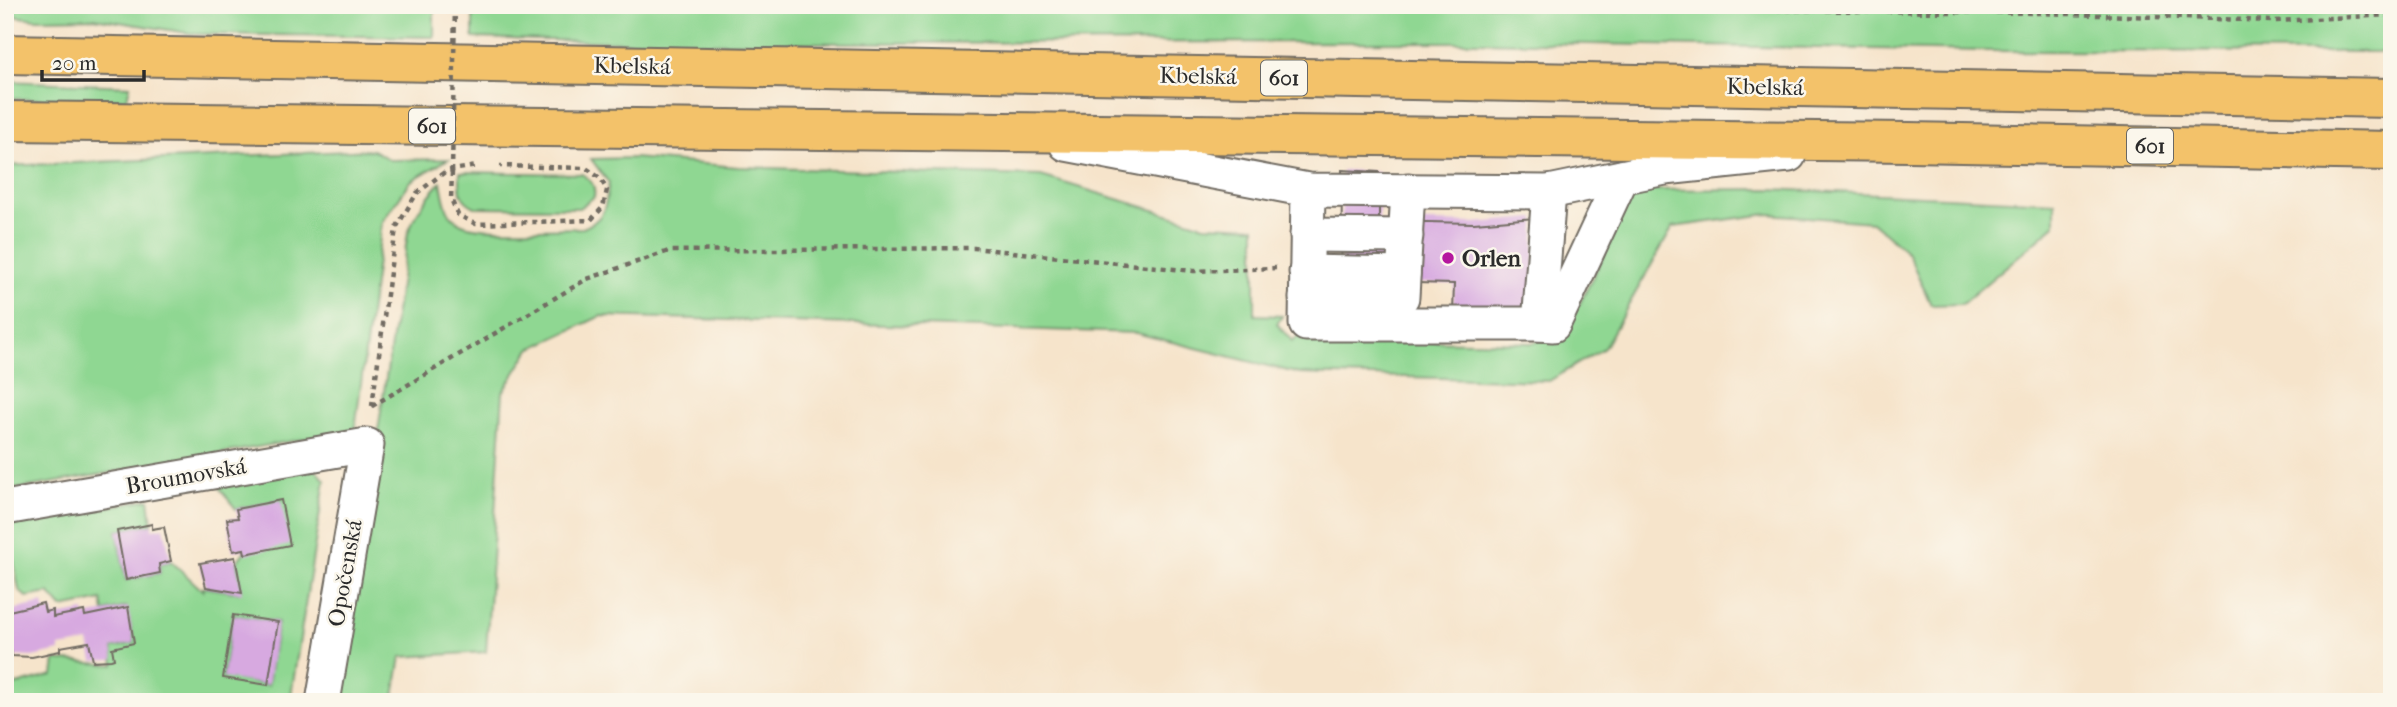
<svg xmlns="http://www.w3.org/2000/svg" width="2397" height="707" font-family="'IM FELL French Canon',serif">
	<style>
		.green { fill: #8fd792; stroke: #5d815e; stroke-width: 2; fill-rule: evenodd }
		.building { fill: #d7a9e0 }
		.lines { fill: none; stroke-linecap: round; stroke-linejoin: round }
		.minor-casing { stroke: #726c63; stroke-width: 37 }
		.highway-casing { stroke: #726c63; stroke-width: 42 }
		.path { stroke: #726c63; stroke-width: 4.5; stroke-dasharray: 5 5; stroke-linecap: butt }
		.minor { stroke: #fff; stroke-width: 33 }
		.highway { stroke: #f3c26a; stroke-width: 38 }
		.path-bridge { stroke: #726c63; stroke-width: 4.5; stroke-dasharray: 5 5; stroke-linecap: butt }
		.poi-dot { fill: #b5179e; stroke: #fbf7ec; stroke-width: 2.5 }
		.labels { text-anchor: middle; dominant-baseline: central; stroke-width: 5; stroke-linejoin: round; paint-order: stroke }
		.shield { fill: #fbf7ec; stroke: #696865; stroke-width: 2 }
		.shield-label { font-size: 21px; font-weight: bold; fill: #2b2b2b }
		.street-label { font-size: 23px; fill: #2b2b2b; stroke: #fbf7ec }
		.poi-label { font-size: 23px; font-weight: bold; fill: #2b2b2b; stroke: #fbf7ec; text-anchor: start }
	</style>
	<rect width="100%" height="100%" fill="#fbf7ec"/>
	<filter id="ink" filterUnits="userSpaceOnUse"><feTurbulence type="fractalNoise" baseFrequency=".0143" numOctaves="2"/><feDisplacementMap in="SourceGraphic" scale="14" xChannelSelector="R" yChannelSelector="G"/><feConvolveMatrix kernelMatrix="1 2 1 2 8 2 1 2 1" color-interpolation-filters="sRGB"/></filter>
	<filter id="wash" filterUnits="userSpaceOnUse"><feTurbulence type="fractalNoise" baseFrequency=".00686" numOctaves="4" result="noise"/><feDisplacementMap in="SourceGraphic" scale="28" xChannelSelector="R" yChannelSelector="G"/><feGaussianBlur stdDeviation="1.57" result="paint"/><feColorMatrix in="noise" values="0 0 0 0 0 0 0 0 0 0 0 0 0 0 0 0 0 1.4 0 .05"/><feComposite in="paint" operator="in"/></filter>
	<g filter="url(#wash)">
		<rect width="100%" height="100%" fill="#f6e4cb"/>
		<g class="green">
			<path d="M5 5H434V37L194 34 94 18 36 19 5 15Z"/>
			<path d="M473 5H2392V52L1986 51 1474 42 668 43 473 38Z"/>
			<path d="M5 81 130 86 127 99H5Z"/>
			<path d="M373 150 390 160 448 159 411 181 382 222 355 430 5 491V166Z"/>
			<path d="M634 158 738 167 1041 176 1204 225 1255 227V315L1282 316 1277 324 1292 341 1300 335 1301 339 1532 343 1552 337 1580 303 1609 244 1625 200 1644 190 1769 189 2055 202V225L1962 304 1931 305 1908 253 1872 222 1768 214 1673 227 1604 348 1549 381 1300 374 1136 333 601 316 530 349 503 392 486 652 401 657 393 702H337L408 232C416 212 426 198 441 182 444 198 445 217 462 224 481 233 558 228 583 228 607 218 605 206 609 183L591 159Z"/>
			<path d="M460 172 582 174C591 181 596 185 594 197L579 208 475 207C458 199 460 189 460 172Z"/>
			<path d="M313 467 325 480 290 702H5V688L53 675 55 660 114 665 112 648 134 643 127 607 104 612 102 600 62 608 49 593 26 597 19 590 7 526 149 499 152 524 117 531 126 580 160 573 159 564 171 561 203 591V587L241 593 236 563 281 501 236 509 218 486ZM233 615 278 622 268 685 223 677Z"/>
		</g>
		<g id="blocks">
			<g class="building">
				<path d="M1342 170 1379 172V221L1474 223 1535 218 1534 314 1453 313 1454 284 1377 282 1341 312Z"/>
				<path d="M281 500 290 545 245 554 244 549 233 551 227 519 238 518 236 509Z"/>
				<path d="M152 524V529L164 527 171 561 159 564 160 573 126 580 117 531Z"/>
				<path d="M235 557 242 593 206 587 200 563Z"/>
				<path d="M43 603 45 612 53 610V617L84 611 85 616 128 607 134 643 112 648 114 659 111 660 93 661 89 642 60 647V651L32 657 12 656 5 612Z"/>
				<path d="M233 615 278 622 268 685 223 678Z"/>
			</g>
		</g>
	</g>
	<g filter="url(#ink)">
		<use href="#blocks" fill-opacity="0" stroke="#726c63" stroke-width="2"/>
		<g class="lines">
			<g class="minor-casing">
				<g id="minor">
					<path d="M1066 144 1308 190 1549 192 1665 168 1789 155"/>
					<path d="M1308 190 1306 324H1539L1549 192"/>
					<path d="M1307 235 1406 236"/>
					<path d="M1306 272 1403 274"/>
					<path d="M1306 298 1402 297 1408 190"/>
					<path d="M1539 324 1553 325 1622 177"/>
					<path d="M5 508 367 445 323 702"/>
				</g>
			</g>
			<g class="highway-casing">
				<g id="highway">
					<path d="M5 54 2392 98"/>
					<path d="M5 121 1909 142 2392 151"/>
				</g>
			</g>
			<g class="path">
				<path d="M1346 5 2039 13 2274 21 2392 15"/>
				<path d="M452 172 451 199 458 215 476 224 591 220 603 207 607 190 600 178 586 168 500 166"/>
				<path d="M372 406 587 279 669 251 974 248 1194 271 1276 268"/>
				<path d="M372 406 396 228 417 193 446 171 477 166"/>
			</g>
			<use href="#minor" class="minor"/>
			<use href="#highway" class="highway"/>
			<path class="path-bridge" d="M452 172 455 5"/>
		</g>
	</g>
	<circle class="poi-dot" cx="1448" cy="258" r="7"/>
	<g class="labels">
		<g class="shield">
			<rect x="1261" y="60.5" width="46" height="35" rx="5"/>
			<rect x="409" y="108.5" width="46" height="35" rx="5"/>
			<rect x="2127" y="128.5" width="46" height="35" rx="5"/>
		</g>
		<g class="shield-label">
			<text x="1284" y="78">601</text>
			<text x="432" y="126">601</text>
			<text x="2150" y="146">601</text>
		</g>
		<g class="street-label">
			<text transform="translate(632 66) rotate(1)">Kbelská</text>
			<text transform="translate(1198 76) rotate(1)">Kbelská</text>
			<text transform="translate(1765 87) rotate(1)">Kbelská</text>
			<text transform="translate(186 476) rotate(-10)">Broumovská</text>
			<text transform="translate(345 573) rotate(-80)">Opočenská</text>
		</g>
		<g class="poi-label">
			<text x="1462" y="258">Orlen</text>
		</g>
	</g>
	<rect width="2397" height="707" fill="none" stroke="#fbf7ec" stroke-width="28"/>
	<path d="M42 70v10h102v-10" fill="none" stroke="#2b2b2b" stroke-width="3.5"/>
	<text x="52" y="70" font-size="21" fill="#2b2b2b" stroke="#fbf7ec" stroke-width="5" paint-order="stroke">20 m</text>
</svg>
